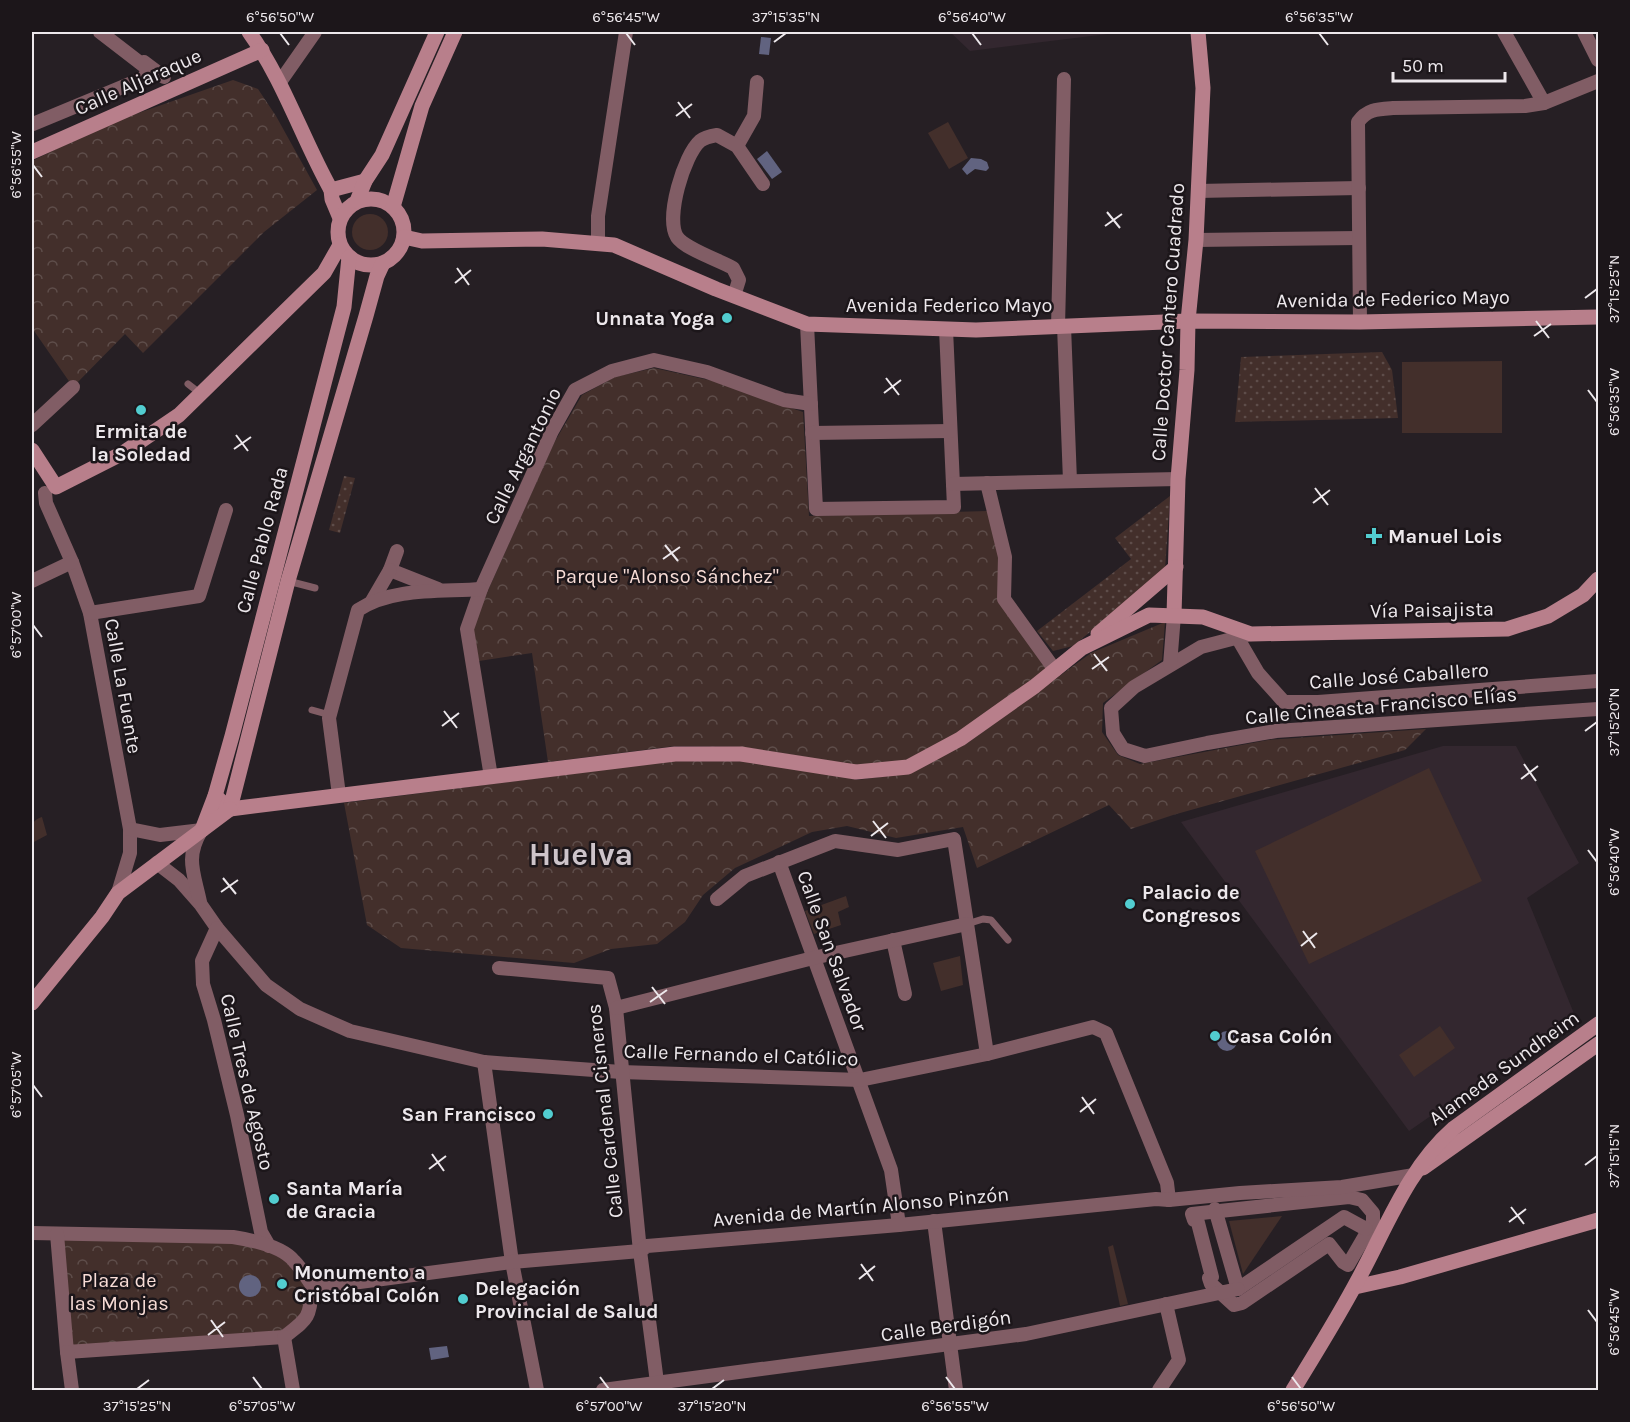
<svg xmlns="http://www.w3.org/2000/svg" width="1630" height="1422" font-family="Karla,sans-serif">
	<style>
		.built { fill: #33272f }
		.grass { fill: #432f2b }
		.forest { fill: url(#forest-crowns) }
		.garden { fill: url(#garden-dots) }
		.water { fill: #616380 }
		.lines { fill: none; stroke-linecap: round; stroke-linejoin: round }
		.lane { stroke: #815d65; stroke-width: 7 }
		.street { stroke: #815d65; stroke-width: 14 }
		.secondary { stroke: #b87f8b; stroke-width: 15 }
		.ticks { fill: none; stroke: #ede8ec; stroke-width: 2 }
		.poi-dot { fill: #52cdd0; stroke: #1c161a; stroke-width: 2 }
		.labels { text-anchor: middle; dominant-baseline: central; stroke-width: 5; stroke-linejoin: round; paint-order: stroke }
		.street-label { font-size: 20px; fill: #ede8ec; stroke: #1c161a }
		.poi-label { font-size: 20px; font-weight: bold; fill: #ede8ec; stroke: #1c161a; text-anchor: start }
		.park-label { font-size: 20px; fill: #f8ddd7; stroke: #1c161a }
		.town-label { font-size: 32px; font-weight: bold; fill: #cdc4ca; stroke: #1c161a }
		.neatline { fill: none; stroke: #ede8ec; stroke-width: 2 }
		.ticks-label { font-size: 15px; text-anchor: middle; fill: #ede8ec }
	</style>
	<defs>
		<pattern id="forest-crowns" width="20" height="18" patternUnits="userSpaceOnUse" patternTransform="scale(1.5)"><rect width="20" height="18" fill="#432f2b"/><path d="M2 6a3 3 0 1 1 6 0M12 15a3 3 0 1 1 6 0" fill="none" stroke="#5e4d4a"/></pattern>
		<pattern id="garden-dots" width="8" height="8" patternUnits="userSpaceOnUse" patternTransform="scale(1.5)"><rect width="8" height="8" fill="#432f2b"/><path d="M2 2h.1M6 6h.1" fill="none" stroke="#5e4d4a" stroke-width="1.8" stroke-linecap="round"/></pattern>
	</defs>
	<rect width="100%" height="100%" fill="#261f24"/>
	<g class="built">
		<path d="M950 32H1124L970 51Z"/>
		<path d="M1443 746H1516L1579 863 1527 898 1575 1016 1409 1131 1181 822Z"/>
	</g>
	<g class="grass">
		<path d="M948 122 968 158 949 169 928 133Z"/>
		<circle cx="370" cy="232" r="18"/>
		<path d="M1502 361V433H1402V362Z"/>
		<path d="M1429 768 1482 881 1309 964 1255 851Z"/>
		<path d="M42 817 47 835 32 843C31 830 29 821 42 817Z"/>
		<path d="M846 896 849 907 838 912 841 925 814 934 805 911Z"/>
		<path d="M960 956 963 985 941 991 933 963Z"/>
		<path d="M1440 1026 1455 1048 1414 1077 1399 1055Z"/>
		<path d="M1282 1216 1243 1274 1229 1221Z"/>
		<path d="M1113 1245 1128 1304 1120 1306 1108 1247Z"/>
	</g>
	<g class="forest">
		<path d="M233 80 258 89 276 116 317 190 264 232 143 353 125 334 73 387 32 328V161L107 124Z"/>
		<path d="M654 368 713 381 803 412 809 516 988 511 998 555 999 603 1048 669 958 733 904 761 855 765 743 747 675 746 548 762 532 653 479 661 473 630 486 595 554 443 582 395 615 377Z"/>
		<path d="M1165 622 1162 660 1103 703 1102 732 1118 755 1140 764 1268 740 1426 729 1405 750 1173 815 1131 829 1109 805 977 868 963 827 896 838 847 826 812 832 735 868 703 895 685 922 657 944 611 949 574 963 401 948 367 925 344 803 673 761H741L823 772 857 780 911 773 969 742 1091 653Z"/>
		<path d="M57 1234 233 1237 269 1246 314 1288 310 1312 284 1337 67 1352Z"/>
	</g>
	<g class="garden">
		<path d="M1382 352 1392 370 1398 418 1235 422 1241 357Z"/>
		<path d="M344 476 355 478 340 533 329 530Z"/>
		<path d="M1170 496 1165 570 1073 646 1053 651 1037 631 1131 559 1115 538Z"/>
	</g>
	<g class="water">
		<path d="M761 37 771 38 769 55 759 54Z"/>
		<path d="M767 151 782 172 772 179 757 159Z"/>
		<path d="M971 158 981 159 987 162 989 168 986 171 975 169 967 175 962 169Z"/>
		<circle cx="1227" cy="1041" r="10"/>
		<circle cx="250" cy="1286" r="11"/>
		<path d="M447 1346 449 1357 431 1360 429 1348Z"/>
	</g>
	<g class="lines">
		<g class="lane">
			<path d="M188 384 201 394"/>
			<path d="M288 581 315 588"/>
			<path d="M312 710 330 715"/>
			<path d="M967 924 983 919 991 920 1008 940"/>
		</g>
		<g class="street">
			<path d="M1504 32 1544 103"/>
			<path d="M1584 32 1598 60"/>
			<path d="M144 62 164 77"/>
			<path d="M280 82 315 32"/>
			<path d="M32 123 33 124 144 78 148 69 100 32"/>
			<path d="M737 146 754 116 757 82"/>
			<path d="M1198 191 1359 188"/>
			<path d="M1196 240 1359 238"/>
			<path d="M598 243V216L626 32"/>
			<path d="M734 296 739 280 733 268C719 260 685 249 677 237 665 218 684 155 700 141 705 137 711 136 717 135L737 146 763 184"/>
			<path d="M1360 322 1358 122C1367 109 1378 109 1393 108L1525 106 1544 103 1598 81"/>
			<path d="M807 324 816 509 954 507 946 329"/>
			<path d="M1064 326 1070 481"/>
			<path d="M1058 327 1064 79"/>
			<path d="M32 425 73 387"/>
			<path d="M812 433 950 431"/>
			<path d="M987 483 1005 557 1004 599 1055 670"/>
			<path d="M953 484 1178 479"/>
			<path d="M45 493 46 503 72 562 90 613 130 829V853L118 893"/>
			<path d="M397 551 390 570 438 589"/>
			<path d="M32 581 72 562"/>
			<path d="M372 601 390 570"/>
			<path d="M90 613 199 596 226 510"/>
			<path d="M1251 634 1201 647 1134 687 1111 708 1113 733 1123 749 1145 756 1207 743 1276 731 1598 709"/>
			<path d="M1237 637 1258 673 1284 702H1318L1598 681"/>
			<path d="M1170 665 1174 615"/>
			<path d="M491 777 467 629 481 589 552 431 575 390 612 371 654 360 707 372 784 400 811 404"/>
			<path d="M339 795 329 718 358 610C392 587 442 592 481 589"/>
			<path d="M130 829 160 835 202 830"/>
			<path d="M779 862 891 1170 899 1225"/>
			<path d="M157 863 179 880 201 905 217 928 266 985 300 1009 350 1031 484 1062 621 1072 860 1080 987 1054 1093 1027 1106 1033 1167 1183 1169 1200"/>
			<path d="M717 899 745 876 835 841 898 850 954 839 987 1054"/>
			<path d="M200 902C194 873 185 858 201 831"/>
			<path d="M217 928 202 961 203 984 214 1020 237 1115 261 1232 269 1246"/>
			<path d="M893 940 905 994"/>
			<path d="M499 968 608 978 616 1008 640 1251 658 1390"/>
			<path d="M616 1008 813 958 967 924"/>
			<path d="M484 1062 512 1262 537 1390"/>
			<path d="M1349 1197 1362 1200 1373 1213V1222L1348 1265 1343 1262 1329 1244 1242 1303 1234 1305 1211 1284 1209 1278 1212 1277 1197 1219 1194 1220 1192 1214Z"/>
			<path d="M1215 1209 1238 1289 1344 1217 1366 1229"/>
			<path d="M934 1221 956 1390"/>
			<path d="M32 1233 233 1237C252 1240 282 1246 294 1261 302 1269 307 1279 314 1288"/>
			<path d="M57 1234 67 1352 284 1337C307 1319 310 1319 312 1289L314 1288"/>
			<path d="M314 1288 512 1262 640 1251 647 1246 899 1225 1156 1199 1169 1200 1240 1193 1342 1187 1414 1175"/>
			<path d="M284 1337 293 1390"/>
			<path d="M67 1352 72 1390"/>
			<path d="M603 1390 1026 1334 1238 1289"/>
			<path d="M1159 1390 1179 1360 1166 1304"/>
		</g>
		<g class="secondary">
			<path d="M249 32C284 81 302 138 331 190L332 199 340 218"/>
			<path d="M32 152 262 50"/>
			<path d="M331 190 365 181"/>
			<circle cx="371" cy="232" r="33"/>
			<path d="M357 201 365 181 382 155 437 32"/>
			<path d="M393 207 422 106 455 32"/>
			<path d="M404 237 422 241 542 239 614 245 716 289 807 324 976 330 1188 321 1360 322 1598 317"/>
			<path d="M32 450 56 487 123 453 179 415 324 273 340 245"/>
			<path d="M1174 615 1178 479 1187 370 1188 321 1196 240 1203 88 1198 32"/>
			<path d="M1098 634 1176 567"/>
			<path d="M215 796 230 809 675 754H741L856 772 908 767 960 739 1035 686 1082 648 1149 615 1203 617 1251 634 1507 629 1548 616 1583 595 1598 579"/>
			<path d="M230 809 288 581 366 316 377 276 383 263"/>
			<path d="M202 830 215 796 232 736 344 307 349 257"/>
			<path d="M32 1003 102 917 118 893 230 809"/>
			<path d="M1423 1168 1598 1044"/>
			<path d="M1355 1287 1400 1277 1598 1220"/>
			<path d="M1293 1390C1314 1356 1335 1322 1354 1287 1385 1232 1406 1170 1454 1128L1598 1024"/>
		</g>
	</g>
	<path class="ticks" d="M280 33 289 45M626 33 635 45M972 33 981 45M1319 33 1328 45M774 42 786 33M678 102 690 118M676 116 692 104M33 165 42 177M1107 212 1120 228M1105 226 1122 214M457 268 469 285M455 283 471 270M1585 298 1597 289M1536 321 1549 338M1534 336 1551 324M886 378 899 395M1588 390 1597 402M884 393 901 380M236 435 248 451M234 449 251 437M1315 488 1328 505M1313 503 1330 490M665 545 678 561M663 559 680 547M33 625 42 637M1094 654 1107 671M1092 669 1109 657M444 711 457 728M442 726 459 713M1585 731 1597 722M1524 764 1536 781M1521 779 1538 766M873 821 886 838M871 836 888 823M1588 850 1597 862M223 878 236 894M221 892 238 880M1303 931 1315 948M1301 946 1317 933M652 987 665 1004M650 1002 667 990M33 1085 42 1097M1082 1097 1094 1114M1080 1112 1096 1099M432 1154 444 1171M1585 1165 1597 1156M429 1169 446 1156M1511 1207 1524 1224M1509 1222 1526 1209M861 1264 873 1281M859 1279 875 1266M1588 1310 1597 1322M211 1320 223 1337M208 1335 225 1322M253 1377 262 1389M600 1377 609 1389M946 1377 955 1389M1292 1377 1301 1389M137 1389 149 1380M712 1389 724 1380"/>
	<g class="poi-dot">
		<circle cx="727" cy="318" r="6"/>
		<circle cx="141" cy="410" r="6"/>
		<path d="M1371 527h6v6h6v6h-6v6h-6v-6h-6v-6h6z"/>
		<circle cx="1130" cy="904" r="6"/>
		<circle cx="1215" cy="1036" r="6"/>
		<circle cx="548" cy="1114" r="6"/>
		<circle cx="274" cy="1199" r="6"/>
		<circle cx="282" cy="1284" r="6"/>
		<circle cx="463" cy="1299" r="6"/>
	</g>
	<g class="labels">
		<g class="street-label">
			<text transform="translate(138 82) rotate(-24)">Calle Aljaraque</text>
			<text transform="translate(1393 299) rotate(-1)">Avenida de Federico Mayo</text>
			<text x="949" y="305">Avenida Federico Mayo</text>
			<text transform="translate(1168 322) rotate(-86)">Calle Doctor Cantero Cuadrado</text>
			<text transform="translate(523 456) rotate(-64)">Calle Argantonio</text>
			<text transform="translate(262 540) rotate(-75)">Calle Pablo Rada</text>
			<text transform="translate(1432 610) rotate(-1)">Vía Paisajista</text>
			<text transform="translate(1399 676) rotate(-4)">Calle José Caballero</text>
			<text transform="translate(123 686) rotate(80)">Calle La Fuente</text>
			<text transform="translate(1381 706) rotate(-5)">Calle Cineasta Francisco Elías</text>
			<text transform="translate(832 951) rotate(70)">Calle San Salvador</text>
			<text transform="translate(741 1055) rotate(2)">Calle Fernando el Católico</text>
			<text transform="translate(1504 1068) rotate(-36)">Alameda Sundheim</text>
			<text transform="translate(247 1082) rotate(77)">Calle Tres de Agosto</text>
			<text transform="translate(605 1111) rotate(-96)">Calle Cardenal Cisneros</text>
			<text transform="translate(861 1207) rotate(-5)">Avenida de Martín Alonso Pinzón</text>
			<text transform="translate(946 1326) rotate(-8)">Calle Berdigón</text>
		</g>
		<g class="poi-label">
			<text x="715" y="318" text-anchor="end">Unnata Yoga</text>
			<text x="141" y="431" text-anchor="middle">Ermita de<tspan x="141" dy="23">la Soledad</tspan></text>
			<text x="1388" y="536">Manuel Lois</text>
			<text x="1142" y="892">Palacio de<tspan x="1142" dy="23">Congresos</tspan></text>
			<text x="1227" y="1036">Casa Colón</text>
			<text x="536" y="1114" text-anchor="end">San Francisco</text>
			<text x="286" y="1188">Santa María<tspan x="286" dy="23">de Gracia</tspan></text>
			<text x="294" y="1272">Monumento a<tspan x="294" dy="23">Cristóbal Colón</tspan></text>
			<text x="475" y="1288">Delegación<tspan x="475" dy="23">Provincial de Salud</tspan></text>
		</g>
		<g class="park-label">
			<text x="667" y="576">Parque "Alonso Sánchez"</text>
			<text x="119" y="1280">Plaza de<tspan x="119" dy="23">las Monjas</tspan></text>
		</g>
		<g class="town-label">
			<text x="581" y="854">Huelva</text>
		</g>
	</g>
	<rect width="1630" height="1422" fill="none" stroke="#1c161a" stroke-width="66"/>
	<path d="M1393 72v9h112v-9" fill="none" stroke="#ede8ec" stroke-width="3"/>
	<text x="1402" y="72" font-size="18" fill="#ede8ec" stroke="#1c161a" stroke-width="4.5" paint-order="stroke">50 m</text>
	<rect x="33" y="33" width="1564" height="1356" class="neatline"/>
	<g class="ticks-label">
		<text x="280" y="22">6°56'50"W</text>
		<text x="626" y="22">6°56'45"W</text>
		<text x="786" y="22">37°15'35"N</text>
		<text x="972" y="22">6°56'40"W</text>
		<text x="1319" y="22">6°56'35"W</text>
		<text transform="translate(16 165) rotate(-90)" y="5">6°56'55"W</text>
		<text transform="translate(1614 289) rotate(-90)" y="5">37°15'25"N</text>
		<text transform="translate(1614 402) rotate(-90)" y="5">6°56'35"W</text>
		<text transform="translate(16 625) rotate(-90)" y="5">6°57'00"W</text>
		<text transform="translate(1614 722) rotate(-90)" y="5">37°15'20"N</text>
		<text transform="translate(1614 862) rotate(-90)" y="5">6°56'40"W</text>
		<text transform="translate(16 1085) rotate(-90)" y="5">6°57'05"W</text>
		<text transform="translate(1614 1156) rotate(-90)" y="5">37°15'15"N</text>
		<text transform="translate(1614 1322) rotate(-90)" y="5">6°56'45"W</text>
		<text x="137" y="1411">37°15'25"N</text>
		<text x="262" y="1411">6°57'05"W</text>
		<text x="609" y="1411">6°57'00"W</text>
		<text x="712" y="1411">37°15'20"N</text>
		<text x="955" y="1411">6°56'55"W</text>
		<text x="1301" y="1411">6°56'50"W</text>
	</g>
</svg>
